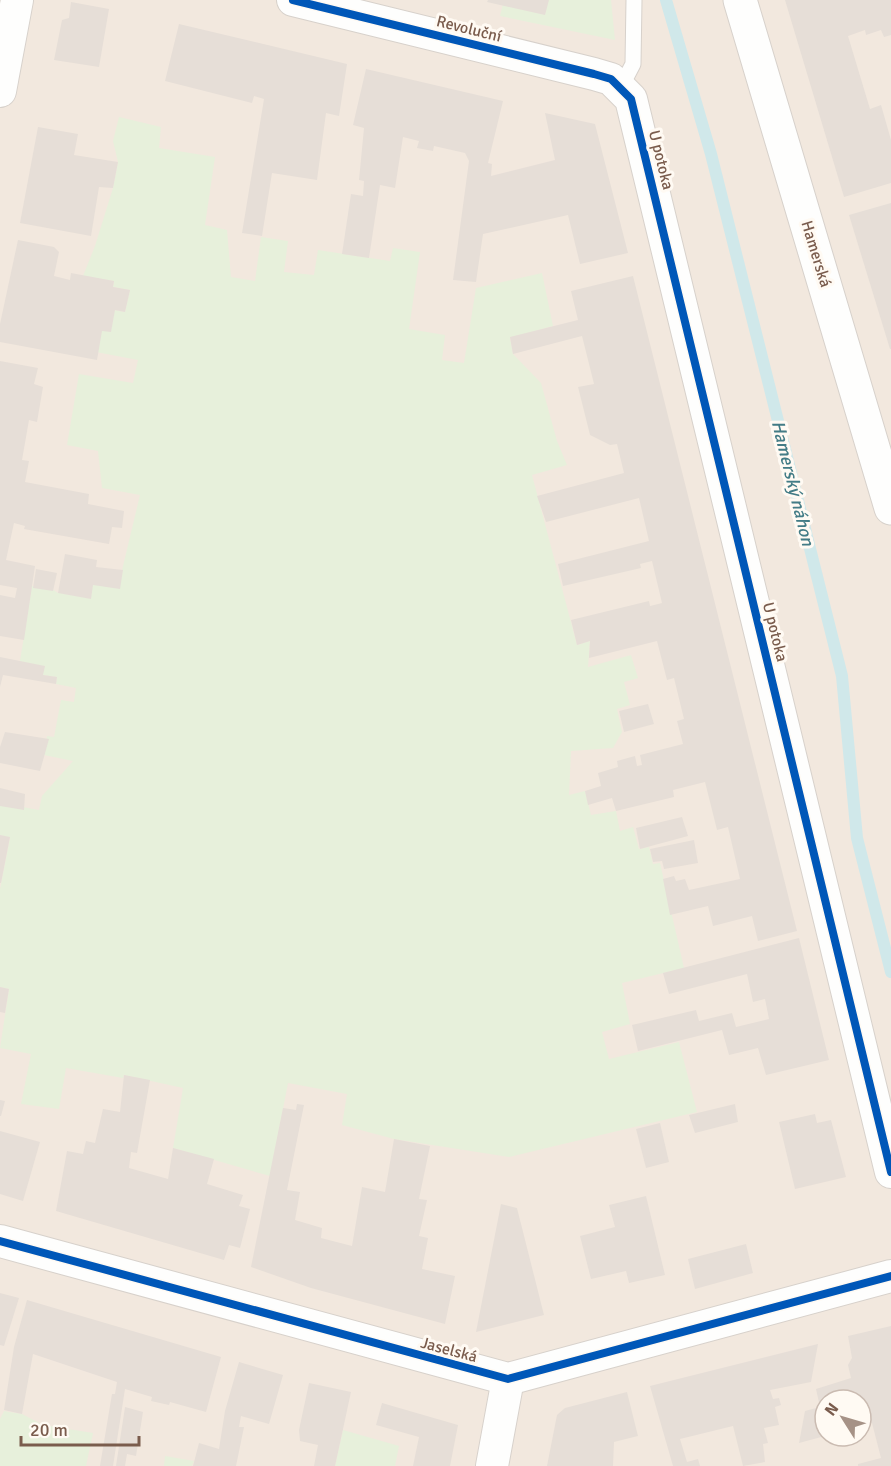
<svg xmlns="http://www.w3.org/2000/svg" width="891" height="1466" font-family="Signika,sans-serif">
	<style>
		.residential { fill: #f2e8de; fill-rule: evenodd }
		.green { fill: #e7f0db }
		.lines { fill: none; stroke-linecap: round; stroke-linejoin: round }
		.stream { stroke: #d0e8ea; stroke-width: 12 }
		.building { fill: #e6ded7 }
		.service-casing { stroke: #d7d1cb; stroke-width: 17 }
		.minor-casing { stroke: #d7d1cb; stroke-width: 34 }
		.tertiary-casing { stroke: #d7d1cb; stroke-width: 35 }
		.service { stroke: #fefefd; stroke-width: 15 }
		.minor { stroke: #fefefd; stroke-width: 32 }
		.tertiary { stroke: #fefefd; stroke-width: 33 }
		.cycleway-casing { stroke: #fffaf3; stroke-width: 11 }
		.cycleway { stroke: #0057b8; stroke-width: 8 }
		.labels { text-anchor: middle; dominant-baseline: central; stroke-width: 6; stroke-linejoin: round; paint-order: stroke }
		.street-label { font-size: 16px; fill: #7a5c4d; stroke: #fffaf3 }
		.water-label { font-size: 18px; font-style: italic; fill: #437c86; stroke: #fffaf3 }
	</style>
	<rect width="100%" height="100%" fill="#f9f5f0"/>
	<path class="residential" d="M0 0H891V1466H0ZM825 1400H861V1436H825Z"/>
	<g class="green">
		<path d="M504 0H611L615 40 500 16Z"/>
		<path d="M119 117 161 127 159 148 215 157 205 225 227 230 231 277 255 281 261 237 288 241 284 272 314 275 318 250 390 261 393 248 420 252 409 329 445 335 442 360 464 363 476 288 542 273 553 326 510 338 513 354 541 383 557 441 567 465 532 475 577 645 590 641 588 667 631 655 638 678 624 682 630 705 617 709 622 732 613 748 571 751 569 795 585 791 591 815 616 811 620 831 633 827 639 849 649 847 653 864 660 863 684 968 622 983 630 1024 602 1032 609 1059 679 1042 697 1112 509 1157 394 1139 342 1125 347 1094 288 1083 270 1176 173 1148 183 1088 124 1075 123 1078 66 1068 59 1109 21 1104 31 1054 0 1048 9 989 0 987V889L10 838 0 835V803L39 810 42 796 73 761 44 755 47 736 54 737 61 700 74 702 76 688 56 684 57 677 43 675 20 661 32 586 52 589 58 593 92 582 118 587 140 495 102 488 98 451 67 445 79 374 133 383 138 360 96 352 102 308 125 312 130 290 113 287 114 281 83 276 95 246 113 188 118 162 113 141Z"/>
		<path d="M4 1411 22 1414 43 1425 93 1433 86 1466H0V1419Z"/>
		<path d="M343 1430 399 1446 395 1466H335Z"/>
		<path d="M165 1456 194 1461 192 1466H164Z"/>
	</g>
	<g class="lines">
		<path class="stream" d="M666 0 711 154 842 676 857 838 891 972"/>
	</g>
	<g class="building">
		<path d="M488 0H549L545 15 487 2Z"/>
		<path d="M785 0H891V35L884 37 881 30 866 35 865 30 848 36 870 109 881 105 891 140V183L844 197Z"/>
		<path d="M71 2 109 9 99 67 54 60 62 20 69 18Z"/>
		<path d="M179 24 347 64 339 116 326 113 317 180 272 173 262 236 242 233 264 99 254 96 252 103 165 81Z"/>
		<path d="M366 69 503 101 488 163 492 164 491 176 555 160 545 113 595 124 628 253 580 264 568 215 483 234 476 282 453 280 469 161 465 153 434 146 433 151 417 148 419 141 403 137 395 188 380 185 369 258 342 254 351 194 363 196 364 181 359 180 364 128 353 125Z"/>
		<path d="M38 127 78 134 74 155 118 162 113 188 99 187 91 236 20 223Z"/>
		<path d="M891 203V349H890L849 215Z"/>
		<path d="M18 240 54 247 59 252 54 276 70 280 71 273 114 281 113 287 130 290 125 312 115 310 111 332 102 331 97 360 0 342V324Z"/>
		<path d="M633 276 797 931 758 941 752 916 713 926 708 906 670 915 663 879 674 876 676 881 685 879 689 890 740 879 728 827 717 830 705 782 673 790 674 797 616 811 612 798 588 805 585 791 601 786 598 773 618 767 617 761 635 756 637 766 642 765 640 755 683 744 677 721 684 719 674 678 667 680 657 641 589 658 590 641 577 645 571 620 649 601 650 606 662 603 652 561 640 564 641 568 563 586 558 564 649 541 639 498 546 522 537 496 624 473 617 444 610 445 590 435 578 387 594 384 582 336 513 354 510 337 578 320 571 291Z"/>
		<path d="M0 361 38 368 34 384 43 387 37 422 29 420 22 460 29 461 25 482 89 494 88 504 124 511 122 528 112 527 109 544 24 529 25 526 14 523 6 560 35 566 24 640 0 636V595L15 598 17 588 0 585Z"/>
		<path d="M65 554 97 560 96 567 123 570 120 589 93 585 91 599 58 593Z"/>
		<path d="M36 569 57 573 53 591 33 588Z"/>
		<path d="M0 657 45 666 43 675 57 677 56 684 3 675 0 687Z"/>
		<path d="M648 704 654 724 624 732 619 711Z"/>
		<path d="M5 732 49 739 40 771 0 763V747Z"/>
		<path d="M0 788 25 794 24 810 0 806Z"/>
		<path d="M682 817 688 836 640 849 636 828Z"/>
		<path d="M0 835 10 837 1 883H0Z"/>
		<path d="M694 840 698 863 664 869 662 861 653 862 650 849Z"/>
		<path d="M799 938 829 1060 766 1075 758 1048 729 1055 722 1030 638 1051 632 1025 696 1010 699 1021 732 1013 736 1027 769 1019 765 999 753 1002 747 974 669 994 663 973Z"/>
		<path d="M0 987 9 989 5 1013 0 1012Z"/>
		<path d="M124 1075 150 1080 137 1153 131 1152 129 1168 168 1179 173 1148 214 1159 207 1184 243 1195 239 1206 250 1209 240 1248 229 1245 224 1260 56 1211 67 1151 83 1154 86 1141 95 1143 103 1109 120 1112Z"/>
		<path d="M0 1100 5 1101 1 1116H0Z"/>
		<path d="M297 1104 304 1105 287 1190 300 1192 295 1220 322 1228 321 1238 352 1246 362 1187 385 1192 394 1139 430 1146 419 1199 427 1200 419 1236 428 1238 422 1269 455 1276 445 1324 311 1288 251 1267 283 1108 296 1110Z"/>
		<path d="M735 1104 738 1122 695 1133 689 1115Z"/>
		<path d="M815 1114 817 1123 831 1120 846 1177 795 1189 779 1122Z"/>
		<path d="M660 1123 669 1162 646 1168 636 1129Z"/>
		<path d="M0 1131 40 1142 23 1201 0 1194Z"/>
		<path d="M646 1196 665 1275 629 1283 626 1271 591 1279 580 1236 615 1227 609 1205Z"/>
		<path d="M501 1204 517 1208 544 1315 476 1332Z"/>
		<path d="M746 1244 753 1273 695 1289 688 1259Z"/>
		<path d="M0 1293 19 1298 4 1346 0 1345Z"/>
		<path d="M27 1300 221 1357 206 1412 170 1402 169 1405 151 1401 152 1397 125 1389 113 1466H100L112 1394H115L117 1382 33 1354 22 1414 4 1410 14 1347Z"/>
		<path d="M891 1326V1466H858V1464L881 1458 872 1423 861 1426V1400H825V1436L799 1443 805 1411 820 1407 816 1389 851 1378 848 1365 852 1358 848 1336Z"/>
		<path d="M818 1344 811 1382 770 1390 773 1399 779 1398 781 1405 775 1407 779 1425 764 1428 768 1443 763 1444 765 1462 743 1466 733 1426 680 1439 687 1462 698 1459 700 1466H673L650 1386Z"/>
		<path d="M239 1362 283 1375 269 1424 241 1416 239 1427H244L236 1466H193L199 1443 219 1449 225 1411Z"/>
		<path d="M309 1383 351 1392 335 1466H314L318 1445 300 1441 299 1430Z"/>
		<path d="M627 1392 638 1436 614 1442 613 1466H547L557 1415 565 1408Z"/>
		<path d="M382 1403 458 1425 450 1466H413L419 1437 376 1425Z"/>
		<path d="M125 1407 143 1412 136 1456 127 1454 125 1466H116Z"/>
	</g>
	<g class="lines">
		<g class="service-casing">
			<path id="service" d="M621 87 633 64 634 0"/>
		</g>
		<g class="minor-casing">
			<g id="minor">
				<path d="M293 0 594 74 611 79 631 99 891 1172"/>
				<path d="M0 91 17 0"/>
				<path d="M0 1241 508 1379 891 1276"/>
				<path d="M492 1466 508 1379"/>
			</g>
		</g>
		<g class="tertiary-casing">
			<path id="tertiary" d="M740 0 891 508"/>
		</g>
		<use href="#service" class="service"/>
		<use href="#minor" class="minor"/>
		<use href="#tertiary" class="tertiary"/>
		<g class="cycleway-casing">
			<g id="cycleway">
				<path d="M293 0 594 74 611 79 631 99 891 1172"/>
				<path d="M0 1241 508 1379 891 1276"/>
			</g>
		</g>
		<use href="#cycleway" class="cycleway"/>
	</g>
	<g class="labels">
		<g class="street-label">
			<text transform="translate(469 29) rotate(14)">Revoluční</text>
			<text transform="translate(661 160) rotate(76)">U potoka</text>
			<text transform="translate(816 254) rotate(73)">Hamerská</text>
			<text transform="translate(775 632) rotate(76)">U potoka</text>
			<text transform="translate(449 1350) rotate(15)">Jaselská</text>
		</g>
		<g class="water-label">
			<text transform="translate(793 483) rotate(76)">Hamerský náhon</text>
		</g>
	</g>
	<g transform="translate(843 1418) rotate(307)"><circle r="28" fill="#fffaf3" stroke="#cabbb1" stroke-width="1.5"/>
	<path d="M0-4.5L10 22L0 15L-10 22Z" fill="#a69286"/>
	<text y="-9" font-size="16" font-weight="bold" text-anchor="middle" fill="#7a5c4d">N</text>
	</g>
	<path d="M21 1436v9h118v-9" fill="none" stroke="#7a5c4d" stroke-width="3"/>
	<text x="30" y="1436" font-size="18" fill="#7a5c4d" stroke="#fffaf3" stroke-width="4.5" paint-order="stroke">20 m</text>
</svg>
